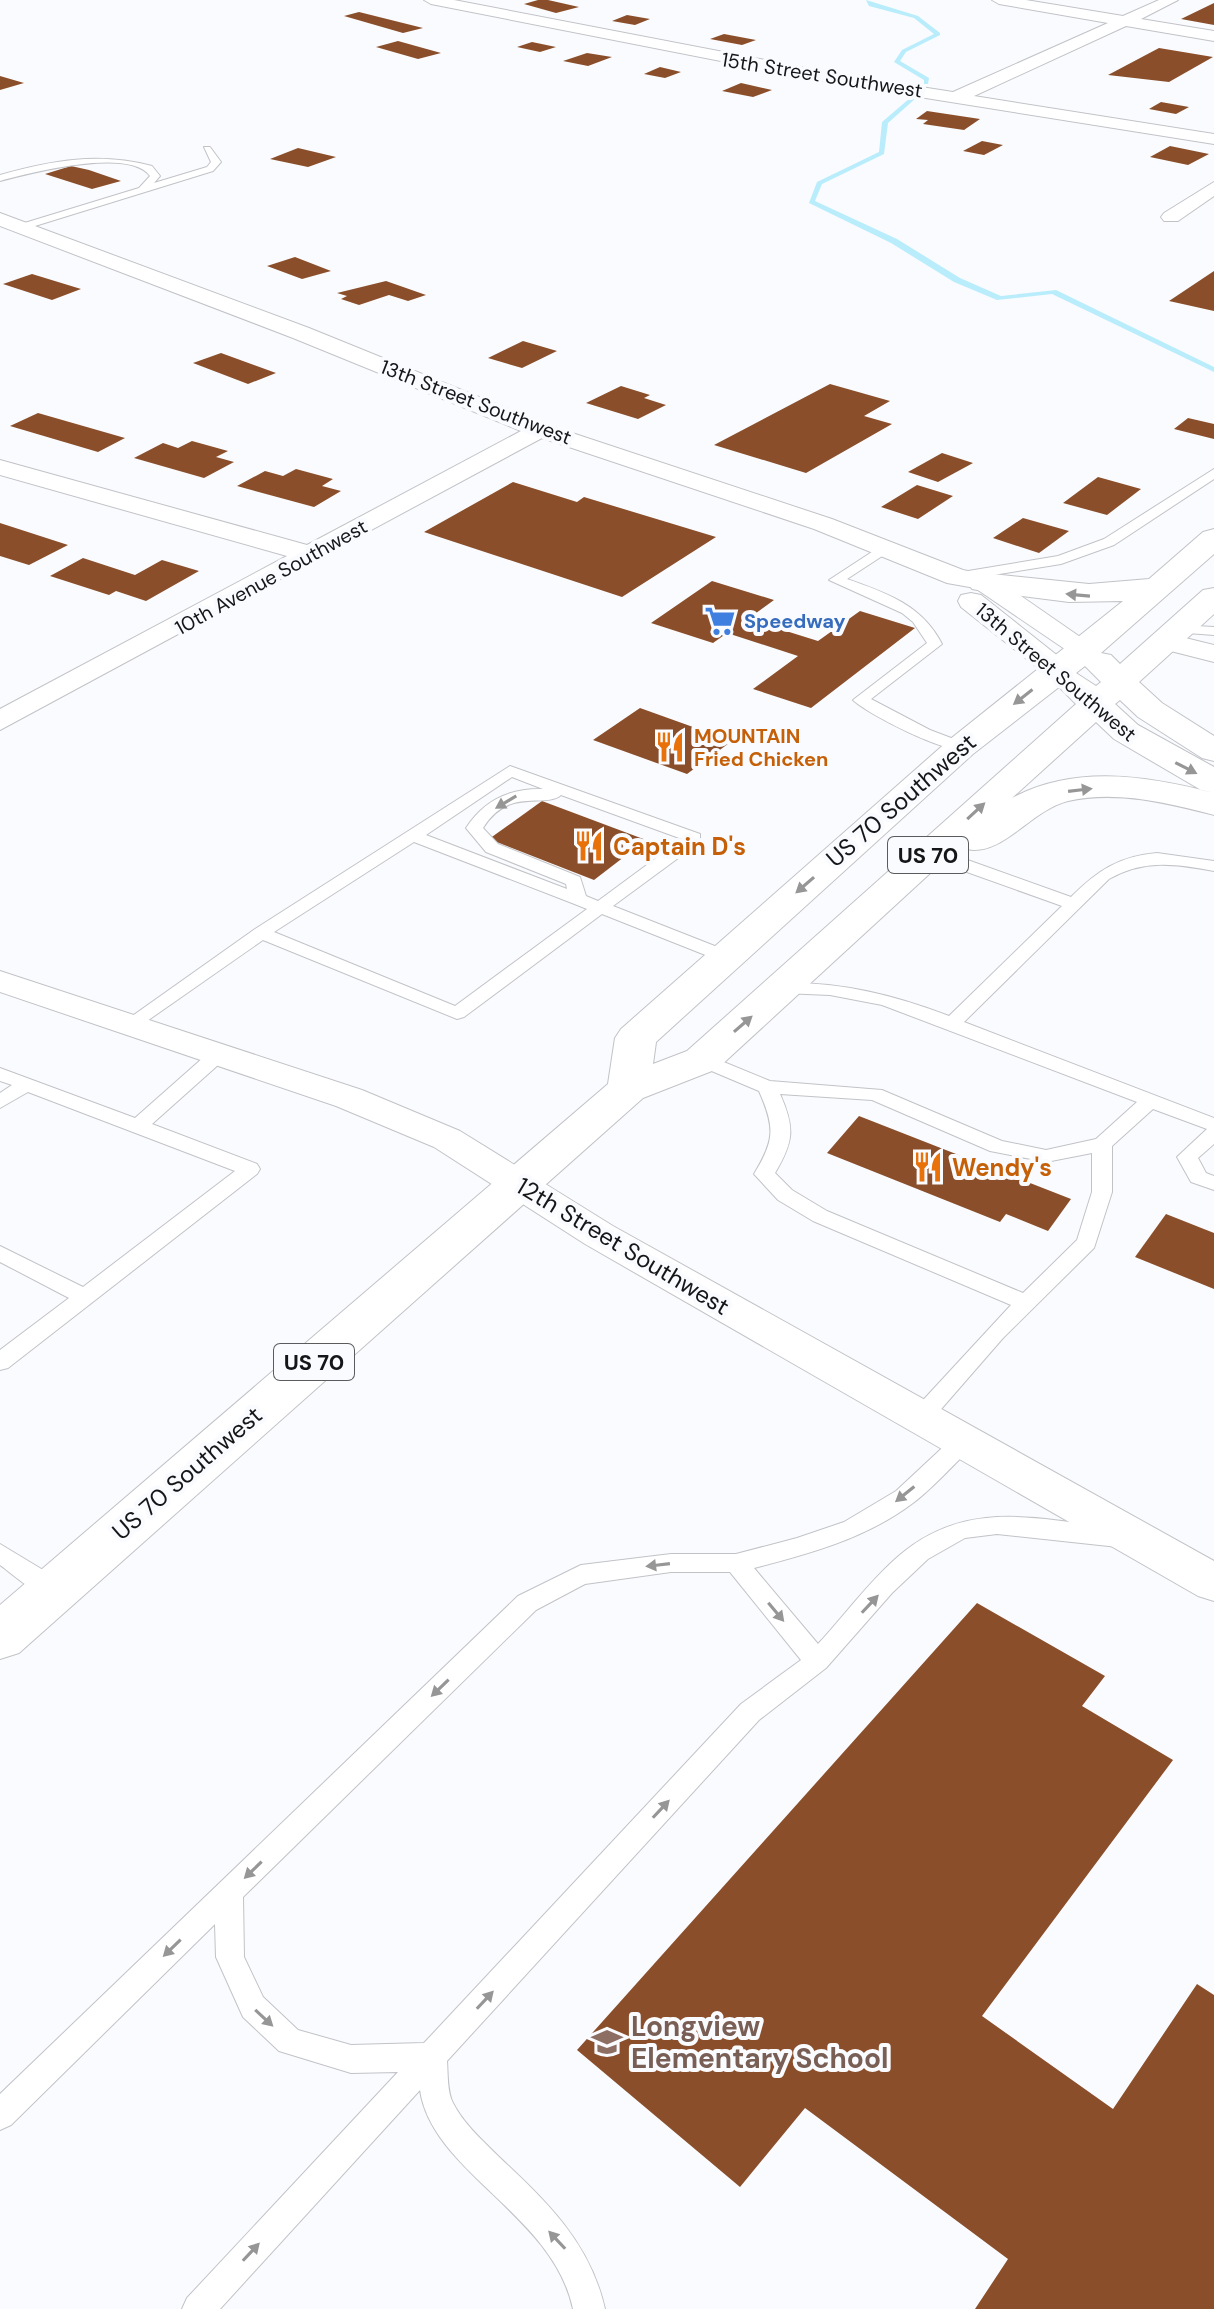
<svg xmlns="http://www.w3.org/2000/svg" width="1214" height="2309" font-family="'DM Sans',sans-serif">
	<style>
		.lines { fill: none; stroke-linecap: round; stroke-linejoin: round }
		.stream { fill: #b9edfb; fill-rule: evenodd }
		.building { fill: #8a4f2a }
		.service-casing { stroke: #c1c3c7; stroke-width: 2 }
		.minor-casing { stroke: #c1c3c7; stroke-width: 2 }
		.primary-casing { stroke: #c1c3c7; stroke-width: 2 }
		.service { fill: #fff; fill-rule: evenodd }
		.minor { fill: #fff; fill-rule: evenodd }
		.primary { fill: #fff; fill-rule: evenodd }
		.oneway { fill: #969697 }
		.labels { text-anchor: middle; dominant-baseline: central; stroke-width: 8; stroke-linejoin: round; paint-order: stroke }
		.far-street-label { font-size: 20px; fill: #151617; stroke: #fafbff }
		.far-shop-label { font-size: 20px; font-weight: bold; fill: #366cbe; stroke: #fafbff; text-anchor: start }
		.far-food-label { font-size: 20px; font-weight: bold; fill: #c56008; stroke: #fafbff; text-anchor: start }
		.shield { fill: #fafbff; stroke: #5a5b5d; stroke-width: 2 }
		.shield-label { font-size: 22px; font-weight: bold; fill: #151617 }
		.street-label { font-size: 24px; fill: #151617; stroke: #fafbff }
		.food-label { font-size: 24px; font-weight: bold; fill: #c56008; stroke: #fafbff; text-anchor: start }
		.near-education-label { font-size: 28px; font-weight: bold; fill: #785e54; stroke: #fafbff; text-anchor: start }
	</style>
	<rect width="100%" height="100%" fill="#fafbff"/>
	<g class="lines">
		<g class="stream">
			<path d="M866 0 918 16 940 33V35L906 52 900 61 929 78 928 84H924V80L894 62 902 50 934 34 914 18 869 6Z"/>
			<path d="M910 98 915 99 888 123 884 154 822 184 815 201 897 239 960 278 1001 296 1056 290 1214 367V372L1052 294 997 300 954 282 891 243 809 203 817 182 879 152 882 122Z"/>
		</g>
	</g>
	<g class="building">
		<path d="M538 0H548L579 7 556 13 524 4Z"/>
		<path d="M1214 3V25L1181 19Z"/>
		<path d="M359 12 423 28 403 33 344 16Z"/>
		<path d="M627 15 650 19 635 25 612 21Z"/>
		<path d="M724 34 756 40 742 45 710 39Z"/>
		<path d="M398 41 441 53 418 59 376 47Z"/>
		<path d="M532 42 556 47 540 52 517 47Z"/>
		<path d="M1159 48 1213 57 1169 82 1108 75Z"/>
		<path d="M587 53 612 57 588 66 563 61Z"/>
		<path d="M660 67 681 72 665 78 644 74Z"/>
		<path d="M0 76 24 83 0 90Z"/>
		<path d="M741 83 772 90 753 97 722 91Z"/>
		<path d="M1161 102 1189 107 1176 114 1149 109Z"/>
		<path d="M927 111 980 119 964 130 923 124 928 120 916 119Z"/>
		<path d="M982 141 1003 145 984 155 963 151Z"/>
		<path d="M1170 146 1209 154 1188 165 1150 157Z"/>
		<path d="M298 148 336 157 308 167 270 159Z"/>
		<path d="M71 166 89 170 121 181 92 189 45 174Z"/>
		<path d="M295 257 331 271 302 279 267 266Z"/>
		<path d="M1214 271V311L1169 301Z"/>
		<path d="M32 274 81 289 52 300 3 284Z"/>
		<path d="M386 281 426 295 408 301 389 295 359 305 341 299 347 296 337 293Z"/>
		<path d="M523 341 557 351 522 368 488 358Z"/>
		<path d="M221 353 276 373 248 384 193 363Z"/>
		<path d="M830 384 890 401 864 416 892 424 806 473 714 445Z"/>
		<path d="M621 386 650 395 644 398 666 405 638 419 586 403Z"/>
		<path d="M38 413 125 438 98 452 10 426Z"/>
		<path d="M1188 418 1214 424V439L1174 429Z"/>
		<path d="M192 441 228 451 216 457 234 462 204 478 134 458 163 443 178 448Z"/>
		<path d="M942 453 973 463 938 482 908 472Z"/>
		<path d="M296 469 333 479 322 486 341 491 314 507 237 486 265 471 283 476Z"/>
		<path d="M1098 477 1141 489 1107 515 1063 503Z"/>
		<path d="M513 482 577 502 584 497 716 537 622 597 424 532Z"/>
		<path d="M917 485 953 496 918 519 881 507Z"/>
		<path d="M1023 518 1069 531 1039 553 993 538Z"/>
		<path d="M0 523 68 545 29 565 0 556Z"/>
		<path d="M83 558 135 575 162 560 199 571 146 601 116 591 109 595 50 576Z"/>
		<path d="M712 581 774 600 748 619 818 641 860 611 915 628 811 708 753 689 798 656 727 633 713 643 651 623Z"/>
		<path d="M640 708 732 741 687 774 593 740Z"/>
		<path d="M542 801 646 840 594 880 489 839Z"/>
		<path d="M859 1116 1071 1199 1048 1231 1006 1214 1000 1222 827 1153Z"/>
		<path d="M1166 1214 1214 1233V1289L1135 1257Z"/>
		<path d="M977 1603 1105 1676 1082 1706 1173 1760 982 2016 1113 2109 1197 1984 1214 1995V2309H975L1008 2259 805 2108 740 2187 577 2050Z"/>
	</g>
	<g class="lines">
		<g class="service-casing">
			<g id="service">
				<path d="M204 147H210L221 162 213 171 22 230 18 225 139 188 150 176C129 147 30 173 0 181V175C52 160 100 152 152 166L160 176 154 183 207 167 211 162Z"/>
				<path d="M1214 469V479L1114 545 1061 564 956 581 949 577 956 573 1058 556 1104 539Z"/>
				<path d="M881 546 893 549 847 579C887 593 922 605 942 644L871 699 930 730 967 744V750C946 754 869 715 853 700L927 643 913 622 902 613 829 580Z"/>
				<path d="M1179 625 1214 627V635L1174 632V626Z"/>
				<path d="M510 766 700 834V842L613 906 730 952 733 956 730 960H718L602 914 464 1017 457 1019 263 940 137 1028H123L121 1024 255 929ZM512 777 543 789C510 788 484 800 466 828L486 852 566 884 567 889 426 835ZM561 795 682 839 598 901 586 896 580 877 498 844 483 828C509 786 545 809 561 795ZM414 842 572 903 587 909 455 1006 274 932Z"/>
				<path d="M1157 853 1214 861V871C1175 864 1145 859 1109 879L964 1022 1214 1118V1144L1198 1158 1206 1173 1214 1176V1190L1191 1182 1177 1157 1207 1129 1153 1109 1112 1146V1192L1094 1248 1003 1338 929 1423H913L910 1417 913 1411 1011 1305 813 1221 778 1200 754 1174C775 1140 775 1127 759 1091L695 1064 692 1060 702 1054 709 1056 770 1081 882 1090 1002 1141 1046 1150 1096 1139 1137 1102 882 1005 830 995 783 993 774 988 783 983C842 982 894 995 949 1016L1062 906 950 866V858H962L1071 897C1097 871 1119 856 1157 853ZM780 1094 872 1100 990 1151 1046 1162 1092 1153V1192L1077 1240 1023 1293 827 1211 792 1190 775 1173C794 1141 795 1128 780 1094Z"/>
				<path d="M220 1047 227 1049 229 1053 227 1057 152 1124 257 1164 260 1169 257 1174 8 1368 0 1370V1350L69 1298 0 1262V1246L83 1287 235 1171 28 1092 0 1108V1093L12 1085 0 1081V1068L135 1118 213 1049Z"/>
				<path d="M963 1433 971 1436 975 1442 971 1448C952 1466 934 1487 913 1503 867 1538 809 1554 754 1568L818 1644C843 1617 865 1587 892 1562 961 1497 1034 1518 1118 1529L1126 1531 1130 1538 1126 1545 1118 1547 997 1534 965 1538 928 1559 892 1593 826 1668 759 1720 447 2061C448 2074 447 2092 453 2103 463 2123 482 2140 497 2155 546 2201 590 2242 605 2309H573C553 2214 432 2172 420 2090L220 2309H182L187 2298 398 2072 351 2073 279 2051 243 2017 216 1957 215 1924 11 2125 0 2130V2094L518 1596 581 1565 671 1554H736L797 1538 844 1522 896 1491 955 1436ZM671 1572H730L801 1660 741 1704 424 2043 351 2045 298 2030 263 1997 244 1957 243 1897 536 1610 585 1584Z"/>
				<path d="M0 1544 63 1582 66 1589 63 1596C42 1603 17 1577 0 1565Z"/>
			</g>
		</g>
		<g class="minor-casing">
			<g id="minor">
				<path d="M424 0H454L838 74 953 92 1108 23 999 4 992 0H1026L1123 16 1159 0H1178L1141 19 1214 31V41L1126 26 974 96 1214 134V144L838 84 431 4Z"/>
				<path d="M1214 182V196L1178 221H1164L1161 217 1164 213Z"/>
				<path d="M0 213 309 328 548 425 832 519 963 570 992 576 1099 650 1095 656H1075L975 588 947 583 814 529 542 438 0 730V709L287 556 0 475V460L307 545 521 431 293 338 0 226Z"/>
				<path d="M971 593 981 595 1068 664 1072 670 1068 676H1048L961 607 958 601 961 595Z"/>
				<path d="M1165 633 1214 645V662L1155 647 1151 641 1155 635Z"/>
				<path d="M0 971 362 1090 460 1131 613 1226 1214 1561V1601L1198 1596 585 1244 434 1147 336 1106 0 992Z"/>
			</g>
		</g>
		<g class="primary-casing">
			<path id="primary" d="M1214 529V554L1101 653 1111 655 1120 664 1203 590 1214 588V614L1139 682 1162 703 1214 736V761L1202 758 1138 717 1120 700 1115 704 1138 725 1214 767V793L1201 790 1114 739 1096 722 1012 798C1075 764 1149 776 1214 793V815C1167 803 1117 790 1068 801 1031 810 1002 857 967 849L963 843 717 1069 643 1098 19 1653 0 1659V1605L608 1084 615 1038 621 1029 949 740 1123 601 1069 602 983 591 972 589 968 582 972 575 983 573 1089 584 1149 579 1203 532ZM1085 666 1101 682 1096 686 1076 673ZM1059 687 1076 704 687 1051 653 1064 656 1042 973 754Z"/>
		</g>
		<use href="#service" class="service"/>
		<use href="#minor" class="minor"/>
		<use href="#primary" class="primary"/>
	</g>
	<defs><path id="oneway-solid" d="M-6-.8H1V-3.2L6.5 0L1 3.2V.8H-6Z" transform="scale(2)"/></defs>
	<g class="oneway">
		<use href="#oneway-solid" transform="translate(1078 595) rotate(-175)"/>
		<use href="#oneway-solid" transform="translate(1023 697) rotate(142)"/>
		<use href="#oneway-solid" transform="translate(1186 768) rotate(27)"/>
		<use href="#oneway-solid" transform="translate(1080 790) rotate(-7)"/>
		<use href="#oneway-solid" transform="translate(506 802) rotate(149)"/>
		<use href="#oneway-solid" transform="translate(976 811) rotate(-43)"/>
		<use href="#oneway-solid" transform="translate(805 885) rotate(139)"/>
		<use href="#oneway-solid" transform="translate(743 1024) rotate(-41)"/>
		<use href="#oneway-solid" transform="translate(905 1494) rotate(141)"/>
		<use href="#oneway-solid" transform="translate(658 1565) rotate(173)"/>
		<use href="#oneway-solid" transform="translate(870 1604) rotate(-47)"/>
		<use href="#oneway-solid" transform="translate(776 1612) rotate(50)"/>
		<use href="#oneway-solid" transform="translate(440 1688) rotate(136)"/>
		<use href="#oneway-solid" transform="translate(661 1809) rotate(-47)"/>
		<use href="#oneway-solid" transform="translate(253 1870) rotate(136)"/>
		<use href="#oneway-solid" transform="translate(172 1948) rotate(136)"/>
		<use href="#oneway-solid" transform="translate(485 2000) rotate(-47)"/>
		<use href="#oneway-solid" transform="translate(264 2018) rotate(43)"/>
		<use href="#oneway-solid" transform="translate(557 2240) rotate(-133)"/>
		<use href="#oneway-solid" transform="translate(251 2252) rotate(-47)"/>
	</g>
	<defs>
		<g id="supermarket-bare" transform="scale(2.4)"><path d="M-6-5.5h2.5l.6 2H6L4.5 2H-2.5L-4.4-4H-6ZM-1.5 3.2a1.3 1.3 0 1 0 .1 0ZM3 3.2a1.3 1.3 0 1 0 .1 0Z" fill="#3f7fe0" stroke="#fafbff" stroke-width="2.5" paint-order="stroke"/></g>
		<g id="restaurant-bare" transform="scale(2.4)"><path d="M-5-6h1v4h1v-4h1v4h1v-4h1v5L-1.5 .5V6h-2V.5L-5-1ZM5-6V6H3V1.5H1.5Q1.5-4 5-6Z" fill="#e8710a" stroke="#fafbff" stroke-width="2.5" paint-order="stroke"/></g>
		<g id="school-bare" transform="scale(2.4)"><path d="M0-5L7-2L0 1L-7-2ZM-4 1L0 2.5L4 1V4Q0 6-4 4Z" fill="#8d6e63" stroke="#fafbff" stroke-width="2.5" paint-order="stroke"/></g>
	</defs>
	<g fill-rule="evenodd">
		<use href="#supermarket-bare" x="720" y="621"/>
		<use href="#restaurant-bare" x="670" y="747"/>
		<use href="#restaurant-bare" x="589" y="846"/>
		<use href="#restaurant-bare" x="928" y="1167"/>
		<use href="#school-bare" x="607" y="2042"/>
	</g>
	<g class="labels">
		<g class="far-street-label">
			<text transform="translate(822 75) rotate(9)">15th Street Southwest</text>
			<text transform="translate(476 402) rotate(21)">13th Street Southwest</text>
			<text transform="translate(271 577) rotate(-29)">10th Avenue Southwest</text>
			<text transform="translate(1056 672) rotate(40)">13th Street Southwest</text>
		</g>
		<g class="far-shop-label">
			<text x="744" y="621">Speedway</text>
		</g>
		<g class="far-food-label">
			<text x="694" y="736">MOUNTAIN<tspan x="694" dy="23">Fried Chicken</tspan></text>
		</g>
		<g class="shield">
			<rect x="888" y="837" width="80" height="36" rx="6"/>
			<rect x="274" y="1344" width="80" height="36" rx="6"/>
		</g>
		<g class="shield-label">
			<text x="928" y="855">US 70</text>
			<text x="314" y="1362">US 70</text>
		</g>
		<g class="street-label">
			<text transform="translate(901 800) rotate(-41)">US 70 Southwest</text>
			<text transform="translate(623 1246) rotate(31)">12th Street Southwest</text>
			<text transform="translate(187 1473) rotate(-41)">US 70 Southwest</text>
		</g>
		<g class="food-label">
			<text x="613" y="846">Captain D's</text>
			<text x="952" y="1167">Wendy's</text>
		</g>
		<g class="near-education-label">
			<text x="631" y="2026">Longview<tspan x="631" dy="32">Elementary School</tspan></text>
		</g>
	</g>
</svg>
